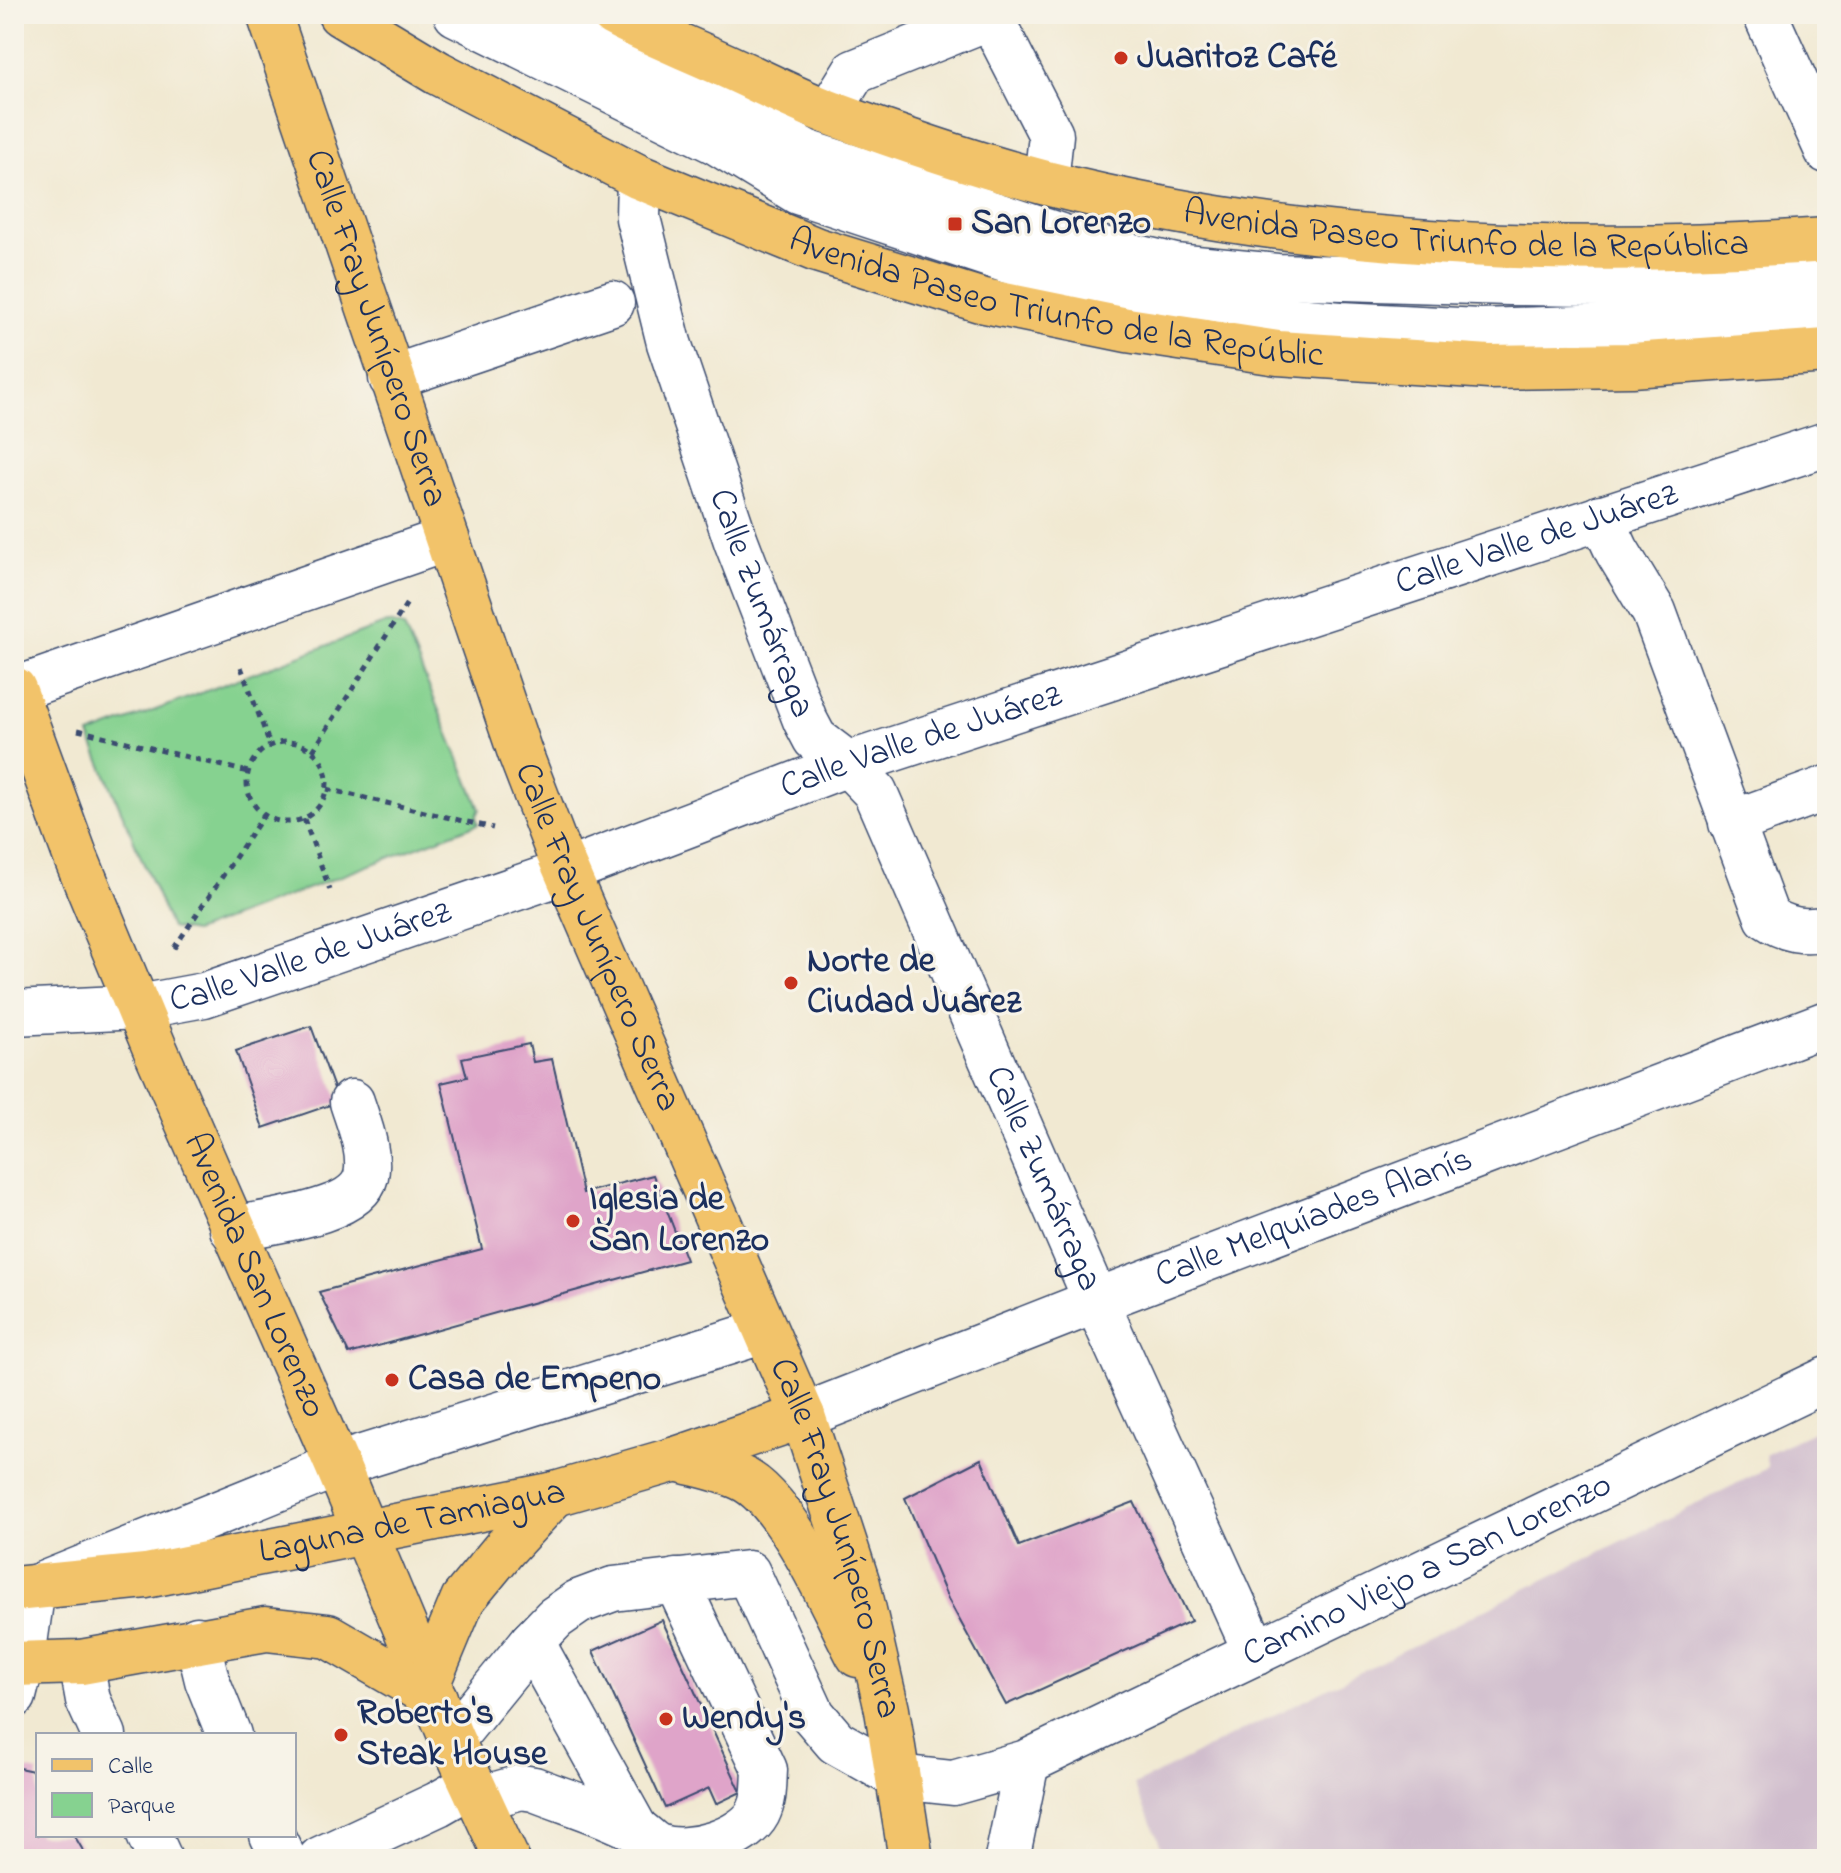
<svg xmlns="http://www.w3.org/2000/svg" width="1841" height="1873" font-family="'Indie Flower',sans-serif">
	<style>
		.industrial { fill: #d0bdcd }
		.green { fill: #86d290; stroke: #508077; stroke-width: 2 }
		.building { fill: #dfa4c9 }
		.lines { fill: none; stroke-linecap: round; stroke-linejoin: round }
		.minor-casing { stroke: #3b4b6f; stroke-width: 47 }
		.major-casing { stroke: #3b4b6f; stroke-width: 47 }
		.path { stroke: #3b4b6f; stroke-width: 5; stroke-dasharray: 6 6; stroke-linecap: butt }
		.minor { stroke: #fff; stroke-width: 44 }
		.major { stroke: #f2c36a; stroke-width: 44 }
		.poi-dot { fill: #c8321e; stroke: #f7f3e8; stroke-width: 3 }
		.labels { text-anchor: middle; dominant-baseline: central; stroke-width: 6; stroke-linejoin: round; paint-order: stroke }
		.poi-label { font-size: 36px; font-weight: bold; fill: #1b2f5e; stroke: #f7f3e8; text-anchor: start }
		.street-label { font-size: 36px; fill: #1b2f5e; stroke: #f7f3e8 }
	</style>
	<rect width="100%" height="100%" fill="#f7f3e8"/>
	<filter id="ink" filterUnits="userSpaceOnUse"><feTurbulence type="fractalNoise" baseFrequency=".0125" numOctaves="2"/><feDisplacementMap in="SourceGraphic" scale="16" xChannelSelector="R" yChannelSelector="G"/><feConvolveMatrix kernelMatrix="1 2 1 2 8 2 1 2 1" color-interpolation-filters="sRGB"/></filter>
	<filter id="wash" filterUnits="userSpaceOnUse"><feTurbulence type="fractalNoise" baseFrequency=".006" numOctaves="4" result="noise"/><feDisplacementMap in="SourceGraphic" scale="32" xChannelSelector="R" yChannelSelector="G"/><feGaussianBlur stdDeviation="1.8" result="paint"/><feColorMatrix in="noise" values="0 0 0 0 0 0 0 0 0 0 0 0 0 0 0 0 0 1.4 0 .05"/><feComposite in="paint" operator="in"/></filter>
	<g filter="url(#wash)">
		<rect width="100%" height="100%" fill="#f1e9d2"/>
		<path class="industrial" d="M1827 1424V1859H1167L1134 1785 1768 1468 1765 1455Z"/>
		<path class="green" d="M387 623 404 627 480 809 476 817 478 824 194 932 171 928 89 735Z"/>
		<g id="blocks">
			<g class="building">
				<path d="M311 1026 339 1102 263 1128 236 1051Z"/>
				<path d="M529 1044 533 1062 552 1059 583 1193 653 1175 686 1260 349 1354 319 1292 482 1249 441 1083 467 1077 462 1058Z"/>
				<path d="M981 1459 1019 1546 1134 1502 1191 1621 1006 1705 948 1599 905 1498Z"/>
				<path d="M662 1620 741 1792 716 1804 709 1788 665 1808 593 1651Z"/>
				<path d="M19 1768 38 1772V1835H74L88 1859H15L14 1777Z"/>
			</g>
		</g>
	</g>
	<g filter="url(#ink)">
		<use href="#blocks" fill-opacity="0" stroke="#3b4b6f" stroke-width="2"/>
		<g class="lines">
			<g class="minor-casing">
				<g id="minor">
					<path d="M456 14 716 142 798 192 1081 285 1213 313 1341 324 1479 331 1644 326 1827 314"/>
					<path d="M542 14 735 112 806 152 1094 247 1175 266 1277 276 1509 283 1681 285 1827 278"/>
					<path d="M989 14 1051 135 1046 182"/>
					<path d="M1765 14 1827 151"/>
					<path d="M829 112 854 72 998 14"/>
					<path id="s1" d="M639 177 638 218 669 343 736 541 805 720 815 739 848 764 875 792 1096 1301 1256 1653"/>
					<path d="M391 378 612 303"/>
					<path d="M1601 517 1617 551 1654 612 1767 917C1786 930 1804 933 1827 928"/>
					<path d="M14 690 447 539"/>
					<path d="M1731 823 1827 788"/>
					<path id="s2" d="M14 1013 139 1007 204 995 567 871 848 764 1827 444"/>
					<path d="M232 1229C265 1222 357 1214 366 1176 371 1152 359 1124 352 1102"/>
					<path id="s3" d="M803 1416 1096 1301 1827 1023"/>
					<path d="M197 1639 207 1680 229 1735"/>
					<path d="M532 1642 635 1828"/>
					<path d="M81 1662 88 1700 104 1735"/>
					<path d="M14 1696 22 1664 33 1588 337 1465 765 1331"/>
					<path id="s4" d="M452 1740 532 1642 555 1618 578 1602 613 1589 748 1573 813 1715 836 1742 898 1777 953 1783 1027 1762 1827 1379"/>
					<path d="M479 1799 521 1787 534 1789C567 1802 602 1812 633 1828 642 1832 649 1842 658 1846 687 1857 744 1840 758 1813 765 1799 764 1786 765 1770L676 1581"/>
					<path d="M149 1835 160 1859"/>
					<path d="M272 1835 284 1859"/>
					<path d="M320 1859 438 1804 473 1784"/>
					<path d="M1007 1859 1027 1762"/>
				</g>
			</g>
			<g class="major-casing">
				<g id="major">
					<path id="s5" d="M269 14 520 753 558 852 803 1416 858 1584 887 1710 911 1859"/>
					<path id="s6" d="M340 14 438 73 639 177 817 250 980 300 1127 330 1278 353 1489 367 1632 365 1827 351"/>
					<path id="s7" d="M613 14C648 33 685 47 722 64 758 80 794 99 831 113 901 139 974 164 1046 183 1300 247 1567 258 1827 240"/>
					<path id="s8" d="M14 689 76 858 156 1051 337 1465 452 1740 507 1859"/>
					<path d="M676 1459C698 1465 721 1469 741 1478 787 1498 834 1610 858 1655"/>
					<path id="s9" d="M14 1589 146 1576 555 1494 676 1459 803 1416"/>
					<path d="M14 1664 81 1662 266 1629 328 1636 435 1698"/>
					<path d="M428 1683 463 1599 505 1548 555 1494"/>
				</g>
			</g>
			<g class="path">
				<path d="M241 667 270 745"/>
				<path d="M78 730 248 772"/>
				<circle cx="287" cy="782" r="40"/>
				<path d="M313 751 407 603"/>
				<path d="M327 789 493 828"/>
				<path d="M304 819 330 890"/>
				<path d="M174 948 264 815"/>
			</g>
			<use href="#minor" class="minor"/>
			<use href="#major" class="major"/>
		</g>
	</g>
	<g class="poi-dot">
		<circle cx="1121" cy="58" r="8"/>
		<rect x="947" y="216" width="16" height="16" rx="4"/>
		<circle cx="791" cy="983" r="8"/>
		<circle cx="573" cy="1221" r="8"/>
		<circle cx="392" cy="1380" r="8"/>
		<circle cx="666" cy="1719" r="8"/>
		<circle cx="341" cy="1735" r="8"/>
	</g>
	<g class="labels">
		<g class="poi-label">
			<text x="1137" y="58">Juaritoz Café</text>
			<text x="971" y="224">San Lorenzo</text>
			<text x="807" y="962">Norte de<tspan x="807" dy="41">Ciudad Juárez</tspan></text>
			<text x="589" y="1200">Iglesia de<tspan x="589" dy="41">San Lorenzo</tspan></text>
			<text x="408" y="1380">Casa de Empeno</text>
			<text x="357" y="1714">Roberto's<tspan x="357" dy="41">Steak House</tspan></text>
			<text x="682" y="1719">Wendy's</text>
		</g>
		<g class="street-label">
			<text stroke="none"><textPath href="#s7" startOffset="890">Avenida Paseo Triunfo de la República</textPath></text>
			<text stroke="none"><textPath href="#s6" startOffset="778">Avenida Paseo Triunfo de la Repúblic</textPath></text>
			<text stroke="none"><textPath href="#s5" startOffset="332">Calle Fray Junípero Serra</textPath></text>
			<text stroke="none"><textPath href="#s2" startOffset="1600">Calle Valle de Juárez</textPath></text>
			<text stroke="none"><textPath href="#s1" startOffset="446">Calle Zumárraga</textPath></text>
			<text stroke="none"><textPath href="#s2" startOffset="952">Calle Valle de Juárez</textPath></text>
			<text stroke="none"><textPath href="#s5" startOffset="980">Calle Fray Junípero Serra</textPath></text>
			<text stroke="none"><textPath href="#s2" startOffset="304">Calle Valle de Juárez</textPath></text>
			<text stroke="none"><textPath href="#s1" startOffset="1094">Calle Zumárraga</textPath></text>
			<text stroke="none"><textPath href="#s3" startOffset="548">Calle Melquíades Alanís</textPath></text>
			<text stroke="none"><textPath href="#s8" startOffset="634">Avenida San Lorenzo</textPath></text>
			<text stroke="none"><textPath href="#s9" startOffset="404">Laguna de Tamiagua</textPath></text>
			<text stroke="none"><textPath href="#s5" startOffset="1628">Calle Fray Junípero Serra</textPath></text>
			<text stroke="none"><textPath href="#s4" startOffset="1200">Camino Viejo a San Lorenzo</textPath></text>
		</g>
	</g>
	<rect width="1841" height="1873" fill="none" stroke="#f7f3e8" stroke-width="48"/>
	<rect x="36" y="1733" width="260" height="104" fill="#f7f3e8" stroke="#9fa5b1" stroke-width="2"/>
	<rect x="52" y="1759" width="40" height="12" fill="#f2c36a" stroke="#9fa5b1" stroke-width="2"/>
	<text x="108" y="1773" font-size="24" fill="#1b2f5e">Calle</text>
	<rect x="52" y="1793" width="40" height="24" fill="#86d290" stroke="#9fa5b1" stroke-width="2"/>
	<text x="108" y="1813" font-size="24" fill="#1b2f5e">Parque</text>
</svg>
